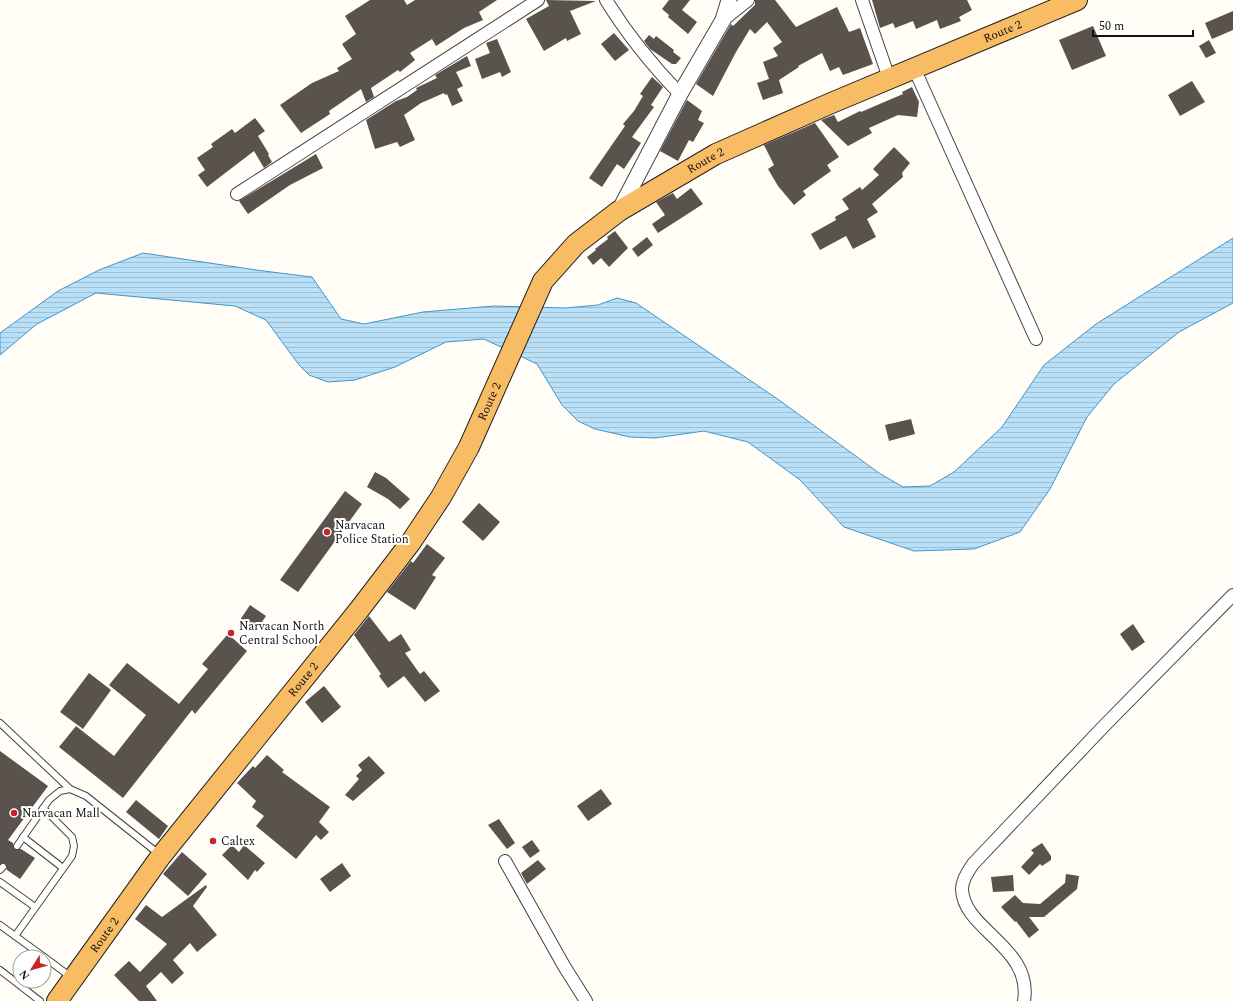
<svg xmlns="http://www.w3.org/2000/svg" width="1233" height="1001" font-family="Spectral,serif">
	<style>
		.water { fill: url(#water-rules); stroke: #3f96cf }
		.building { fill: #5a524d }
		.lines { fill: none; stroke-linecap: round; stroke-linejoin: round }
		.service-casing { stroke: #444; stroke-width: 8 }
		.minor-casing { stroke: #444; stroke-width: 14 }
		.tertiary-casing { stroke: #444; stroke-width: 17 }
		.trunk-casing { stroke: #222; stroke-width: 22 }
		.service { stroke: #fff; stroke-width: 6 }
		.minor { stroke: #fff; stroke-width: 12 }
		.tertiary { stroke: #fff; stroke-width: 15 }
		.trunk { stroke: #f7bc64; stroke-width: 20 }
		.poi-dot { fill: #c4262e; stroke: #fff; stroke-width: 1.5 }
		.labels { text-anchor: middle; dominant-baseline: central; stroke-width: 4; stroke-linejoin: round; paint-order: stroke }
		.street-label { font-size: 12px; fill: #111; stroke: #fff }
		.poi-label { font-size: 12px; fill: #111; stroke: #fff; text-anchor: start }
	</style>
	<defs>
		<pattern id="water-rules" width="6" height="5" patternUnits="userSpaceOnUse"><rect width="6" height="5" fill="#b9e0f7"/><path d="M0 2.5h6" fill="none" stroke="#9ebfd3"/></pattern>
	</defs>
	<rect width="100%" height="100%" fill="#fffdf5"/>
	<path class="water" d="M1233 238V303L1179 332 1114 384 1087 417 1050 489 1020 532 974 549 914 551 844 527 800 480 748 442 704 431 655 438 630 437 595 429 578 421 562 405 537 364 484 339 446 342 395 367 355 380 328 382 309 375 299 365 266 320 235 306 96 293 37 324 0 355V333L58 291 99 270 143 253 256 270 312 277 341 319 364 324 423 312 494 306 565 308 598 305 617 298 636 303 779 400 879 473 903 487 930 486 954 472 1002 427 1044 365 1096 324Z"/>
	<g class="building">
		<path d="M370 0H404L407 5 415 0H497L479 12 483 20 464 28 436 46 432 39 410 53 415 60 400 72 398 70 371 88 374 97 366 102 361 89 329 111 330 114 301 133 280 105 312 83 339 71 337 68 352 59 342 44 356 34 345 16Z"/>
		<path d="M546 0 596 1 570 11 581 34 567 41 566 38 544 51 526 19 549 6Z"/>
		<path d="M669 0H690L682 10 697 22 688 34 668 17 669 15 662 9Z"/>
		<path d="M755 0H775L796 27 837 7 849 32 860 28 873 64 843 75 839 67 830 71 822 53 798 66 799 67 779 80 783 93 763 100 757 83 769 79 763 62 778 56 773 48 782 42 767 22 755 34 750 29 736 52 713 96 696 84 731 24 733 26 755 5Z"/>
		<path d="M872 0H967L972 10 959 17 961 21 940 29 937 20 916 29 913 21 895 28 893 23 880 28Z"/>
		<path d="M1233 11V30L1212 39 1205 23Z"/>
		<path d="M1093 26 1106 56 1072 70 1059 40Z"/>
		<path d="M614 33 629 50 615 61 601 44Z"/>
		<path d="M649 35 654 39 656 36 674 50 673 52 681 58 676 64H672L650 49 644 41Z"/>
		<path d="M497 39 511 72 502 77 500 72 482 79 475 59 490 53 486 43Z"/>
		<path d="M1209 40 1216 53 1206 58 1199 46Z"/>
		<path d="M467 56 471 66 456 72 463 86 457 89 463 101 452 106 447 94 445 95 444 93 421 103 404 115 415 140 400 147 397 142 375 149 366 120 396 101 407 97 417 90 416 88 437 78 435 75Z"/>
		<path d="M652 77 663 87 651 105 654 107 632 137 641 143 624 169 617 164 602 187 589 178 625 126 623 124 634 111 643 96 640 94Z"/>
		<path d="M1192 81 1205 102 1180 116 1168 95Z"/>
		<path d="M912 87 919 102 917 117 898 115 869 128 872 133 848 146 821 120 834 115 838 122 860 111 861 112 903 94 902 92Z"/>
		<path d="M687 100 702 111 698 120 704 123 693 142 689 140 678 161 660 151Z"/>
		<path d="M255 118 265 131 258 136 269 154 268 155 272 162 264 168 254 151 207 187 198 175 205 170 197 158 213 147 211 144 232 129 235 133Z"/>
		<path d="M815 123 839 157 827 165 831 171 803 191 806 195 794 205 778 186 768 169 774 165 764 145Z"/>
		<path d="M894 147 910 163 902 173 903 177 872 204 878 212 867 219 876 237 853 249 846 236 820 250 811 234 836 220 835 217 849 209 842 199 860 187 862 190 879 175 873 169Z"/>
		<path d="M316 154 323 168 290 185 248 214 239 201Z"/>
		<path d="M691 188 703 204 658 233 652 224 665 215 656 202 673 193 677 199Z"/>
		<path d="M615 231 628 248 609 267 601 258 593 265 587 257 596 250 595 249 608 239 607 237Z"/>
		<path d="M647 237 653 245 638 257 632 249Z"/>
		<path d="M911 419 915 434 889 441 885 425Z"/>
		<path d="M375 472 386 478 410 499 400 509 388 499 367 487Z"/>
		<path d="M345 491 362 504 298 592 280 580Z"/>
		<path d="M479 503 500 522 483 541 462 522Z"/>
		<path d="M427 544 445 558 432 575 436 577 415 610 387 592 411 561 413 563Z"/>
		<path d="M250 605 266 616 256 631 240 620Z"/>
		<path d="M369 616 389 642 401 634 411 650 405 653 420 674 424 671 440 691 425 702 404 676 388 688 379 676 381 674 354 635Z"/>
		<path d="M1133 624 1145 642 1132 651 1120 634Z"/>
		<path d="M228 634 247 651 195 714 192 710 123 798 59 747 76 726 114 756 146 715 109 685 127 663 179 704 208 669 202 664Z"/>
		<path d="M89 673 111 690 83 729 60 712Z"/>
		<path d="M324 686 341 707 322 723 305 702Z"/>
		<path d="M0 751 48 786 8 840 13 843 14 849H21L35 858 20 879 7 870 6 864H0Z"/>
		<path d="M267 755 284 770 282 772 330 807 319 822 329 832 321 840 316 835 296 859 256 826 264 816 252 807 256 801 237 783 253 766 255 768Z"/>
		<path d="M369 756 385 773 353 801 345 795 359 779 356 776 362 770 358 765Z"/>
		<path d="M601 789 612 804 588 821 577 806Z"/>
		<path d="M136 800 168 826 159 839 126 812Z"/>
		<path d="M499 819 515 843 507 849 488 825Z"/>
		<path d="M532 840 540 851 530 858 522 847Z"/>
		<path d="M1042 843 1051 856V860L1042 866 1040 864 1029 875 1021 867 1034 853 1031 850Z"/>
		<path d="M232 845 239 852 244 845 265 863 257 872 255 870 248 880 222 855Z"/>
		<path d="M182 852 207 874 188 896 163 874Z"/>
		<path d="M538 860 546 869 527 884 521 873Z"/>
		<path d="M342 863 351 876 330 892 320 879Z"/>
		<path d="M1066 874 1079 876 1077 889 1044 917H1029L1039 930 1029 938 1016 921 1015 922 1001 907 1015 895 1023 903 1040 904 1065 883Z"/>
		<path d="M1013 875 1014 891 993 892 991 877Z"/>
		<path d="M206 885 207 887 193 906 217 935 197 952 190 943 173 960 184 973 172 984 161 972 146 986 157 1001H139L114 975 129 961 140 972 167 944 135 919 146 905 162 917Z"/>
	</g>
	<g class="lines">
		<g class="service-casing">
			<g id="service">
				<path d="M0 723 70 789"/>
				<path d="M23 837 63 868"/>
				<path d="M17 846 49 800 60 791 70 789 86 796 159 854"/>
				<path d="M0 870 3 867"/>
				<path d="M0 882 35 907"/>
				<path d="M0 925 44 957"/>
				<path d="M15 936 72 856 74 846 72 837 43 808"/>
				<path d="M44 957 71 977"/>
				<path d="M0 970 40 1001"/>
			</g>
		</g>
		<g class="minor-casing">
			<g id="minor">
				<path d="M606 0C627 34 652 65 680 94"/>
				<path d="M862 0 889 78"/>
				<path d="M723 20 748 0"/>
				<path d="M914 68 1036 339"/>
				<path d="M237 194 538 0"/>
				<path d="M505 861 564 966 586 1001"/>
				<path d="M1024 1001C1033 947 963 930 962 889 962 880 968 871 973 864L1103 727 1233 595"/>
			</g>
		</g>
		<g class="tertiary-casing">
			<path id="tertiary" d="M619 211 680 94 723 20 729 0"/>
		</g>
		<g class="trunk-casing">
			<g id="trunk">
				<path id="s1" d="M57 1001 161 856 359 610 411 542 441 497 469 447 543 281 576 244 619 211 716 154 829 104 1077 0"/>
			</g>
		</g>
		<use href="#service" class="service"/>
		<use href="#minor" class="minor"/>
		<use href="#tertiary" class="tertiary"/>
		<use href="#trunk" class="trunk"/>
	</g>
	<g class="poi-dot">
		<circle cx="327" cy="532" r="4"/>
		<circle cx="231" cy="633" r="4"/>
		<circle cx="14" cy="813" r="4"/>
		<circle cx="213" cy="841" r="4"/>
	</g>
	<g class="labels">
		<g class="street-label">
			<text stroke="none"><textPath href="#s1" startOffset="1401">Route 2</textPath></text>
			<text stroke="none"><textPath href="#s1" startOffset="1077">Route 2</textPath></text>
			<text stroke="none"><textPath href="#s1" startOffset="741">Route 2</textPath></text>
			<text stroke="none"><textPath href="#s1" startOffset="405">Route 2</textPath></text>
			<text stroke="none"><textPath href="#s1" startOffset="81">Route 2</textPath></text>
		</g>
		<g class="poi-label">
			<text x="335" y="525">Narvacan<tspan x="335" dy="14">Police Station</tspan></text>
			<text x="239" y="626">Narvacan North<tspan x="239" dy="14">Central School</tspan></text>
			<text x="22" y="813">Narvacan Mall</text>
			<text x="221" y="841">Caltex</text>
		</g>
	</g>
	<g transform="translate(32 969) rotate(233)"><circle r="19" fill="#ffffff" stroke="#a0a0a0"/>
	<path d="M0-3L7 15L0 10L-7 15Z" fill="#c4262e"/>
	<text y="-6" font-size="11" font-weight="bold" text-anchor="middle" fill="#111111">N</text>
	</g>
	<path d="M1093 30v6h100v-6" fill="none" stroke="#111111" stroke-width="2"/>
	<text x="1099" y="30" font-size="12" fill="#111111" stroke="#ffffff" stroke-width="3" paint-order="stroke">50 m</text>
</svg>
